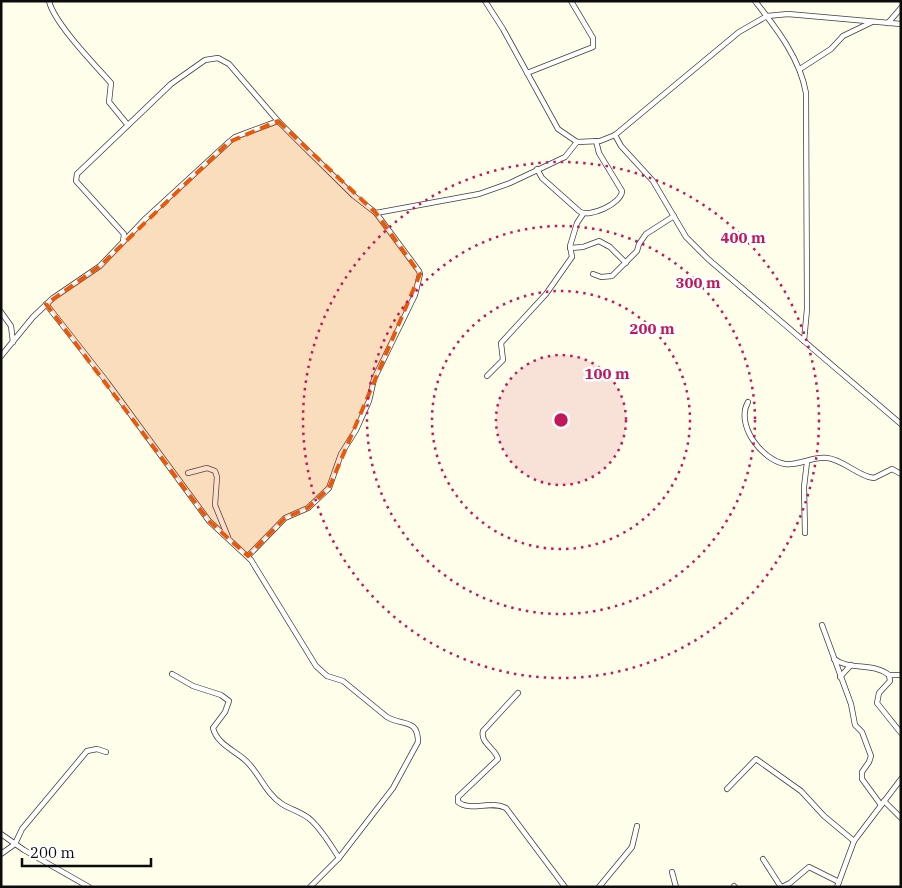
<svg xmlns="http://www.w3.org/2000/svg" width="902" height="888" font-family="'IBM Plex Serif',serif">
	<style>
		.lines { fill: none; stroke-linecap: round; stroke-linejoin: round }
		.minor-casing { stroke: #3e3e3e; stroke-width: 6 }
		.minor { stroke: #fff; stroke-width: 4.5 }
		.marked { fill: #e8590c; fill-opacity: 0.2; stroke: #e8590c; stroke-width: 4; stroke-dasharray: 10 6; stroke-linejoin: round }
		.ring { fill: none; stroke: #c2185b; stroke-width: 2.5; stroke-dasharray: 2.5 5 }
		.centre { fill: #c2185b; stroke: #fff; stroke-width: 2.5 }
		.ring-label { font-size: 15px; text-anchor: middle; font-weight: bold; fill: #c2185b; stroke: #fff; stroke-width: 5; stroke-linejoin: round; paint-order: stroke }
	</style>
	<rect width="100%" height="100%" fill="#fffeea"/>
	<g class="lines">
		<g class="minor-casing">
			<g id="minor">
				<path d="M49 1C54 23 95 65 111 83L109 102 127 124"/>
				<path d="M485 1 503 29 558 129 577 142 600 141 615 135 739 32 767 16 788 14 901 24"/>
				<path d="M755 1C776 28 800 58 806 93L807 309 804 341"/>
				<path d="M888 23 901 8"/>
				<path d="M800 69 831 49 843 36 872 22"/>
				<path d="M527 73 593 47V38L571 1"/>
				<path d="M615 135 621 146 653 181 686 237 708 259 901 424"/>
				<path d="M537 169 542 178 579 211C589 219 622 203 622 191L599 153 596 141"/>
				<path d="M376 213 479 194 510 183 565 157 577 142"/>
				<path d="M123 242 124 234 76 181 77 174 171 84 205 60 218 58 229 64 278 121 303 146 354 196 376 213 419 271 420 274 415 295 374 379 369 401 356 430 341 454 329 488 308 508 285 518 248 556"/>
				<path d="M570 248 583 247 599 241 610 247 626 263"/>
				<path d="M593 274 601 277 612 276 637 251 639 244 646 234 674 216"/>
				<path d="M46 304 107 382 209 521 251 560 316 666 327 676 343 681 387 717C402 726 418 718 418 742L393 788 339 858 310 887"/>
				<path d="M1 312 11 326 13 342"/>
				<path d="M1 356 33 317 53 298 100 266 144 220 229 142 235 137 278 121"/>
				<path d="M487 376 503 360 501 343 546 294 572 257 570 246 577 223 583 214"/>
				<path d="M748 402C735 425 762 460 785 464 799 466 813 456 827 458 841 459 855 473 869 477L874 478 892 469 901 474"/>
				<path d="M188 473 207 468 215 471 217 477 215 505 228 537"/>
				<path d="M805 533 804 487 807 462"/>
				<path d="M822 625 851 704 855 725 862 732 871 756 869 762 862 772V779L881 805"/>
				<path d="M834 659C850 671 873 662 889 675L890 681 879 693 877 703 901 733"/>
				<path d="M172 674 193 686 221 695 229 701 225 712 213 728C217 744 234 750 245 760 259 772 265 793 282 804 291 810 303 812 312 821 322 831 331 845 339 858"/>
				<path d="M889 675H901"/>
				<path d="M840 677 851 665"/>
				<path d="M518 693 483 731C480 743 496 749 498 759L458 797V802C470 812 490 800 506 808L565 887"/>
				<path d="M727 789 756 759 801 791 824 816 854 841"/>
				<path d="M884 801 901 818"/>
				<path d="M1 834 24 850 89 887"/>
				<path d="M1 854 15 844 22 829 87 751 97 749 106 752"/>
				<path d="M763 859 781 887"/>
				<path d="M672 872 676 887"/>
				<path d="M734 886 735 887"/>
				<path d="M599 887 632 847 637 826"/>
				<path d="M782 887 790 883 809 867 839 882"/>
				<path d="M837 887 854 841 901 779"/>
			</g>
		</g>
		<use href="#minor" class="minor"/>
	</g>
	<path class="marked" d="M278 121 376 213 420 274 329 488 308 508 285 518 248 556 209 521 46 304 100 266 229 142Z"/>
	<circle cx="561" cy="420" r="65" fill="#c2185b" fill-opacity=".12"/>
	<g class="ring">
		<circle cx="561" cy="420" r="65"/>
		<circle cx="561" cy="420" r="129"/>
		<circle cx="561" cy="420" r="194"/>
		<circle cx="561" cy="420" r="258"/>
	</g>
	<circle cx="561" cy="420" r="8" class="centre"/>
	<g class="ring-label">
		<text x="743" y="243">400 m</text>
		<text x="698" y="288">300 m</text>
		<text x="652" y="334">200 m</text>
		<text x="607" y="379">100 m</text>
	</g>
	<rect width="902" height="888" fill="none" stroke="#0b0b0b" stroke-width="5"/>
	<path d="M22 858v8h129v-8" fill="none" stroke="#0b0b0b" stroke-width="2.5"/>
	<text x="30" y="858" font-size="15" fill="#0b0b0b" stroke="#ffffff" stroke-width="4" paint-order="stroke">200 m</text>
</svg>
